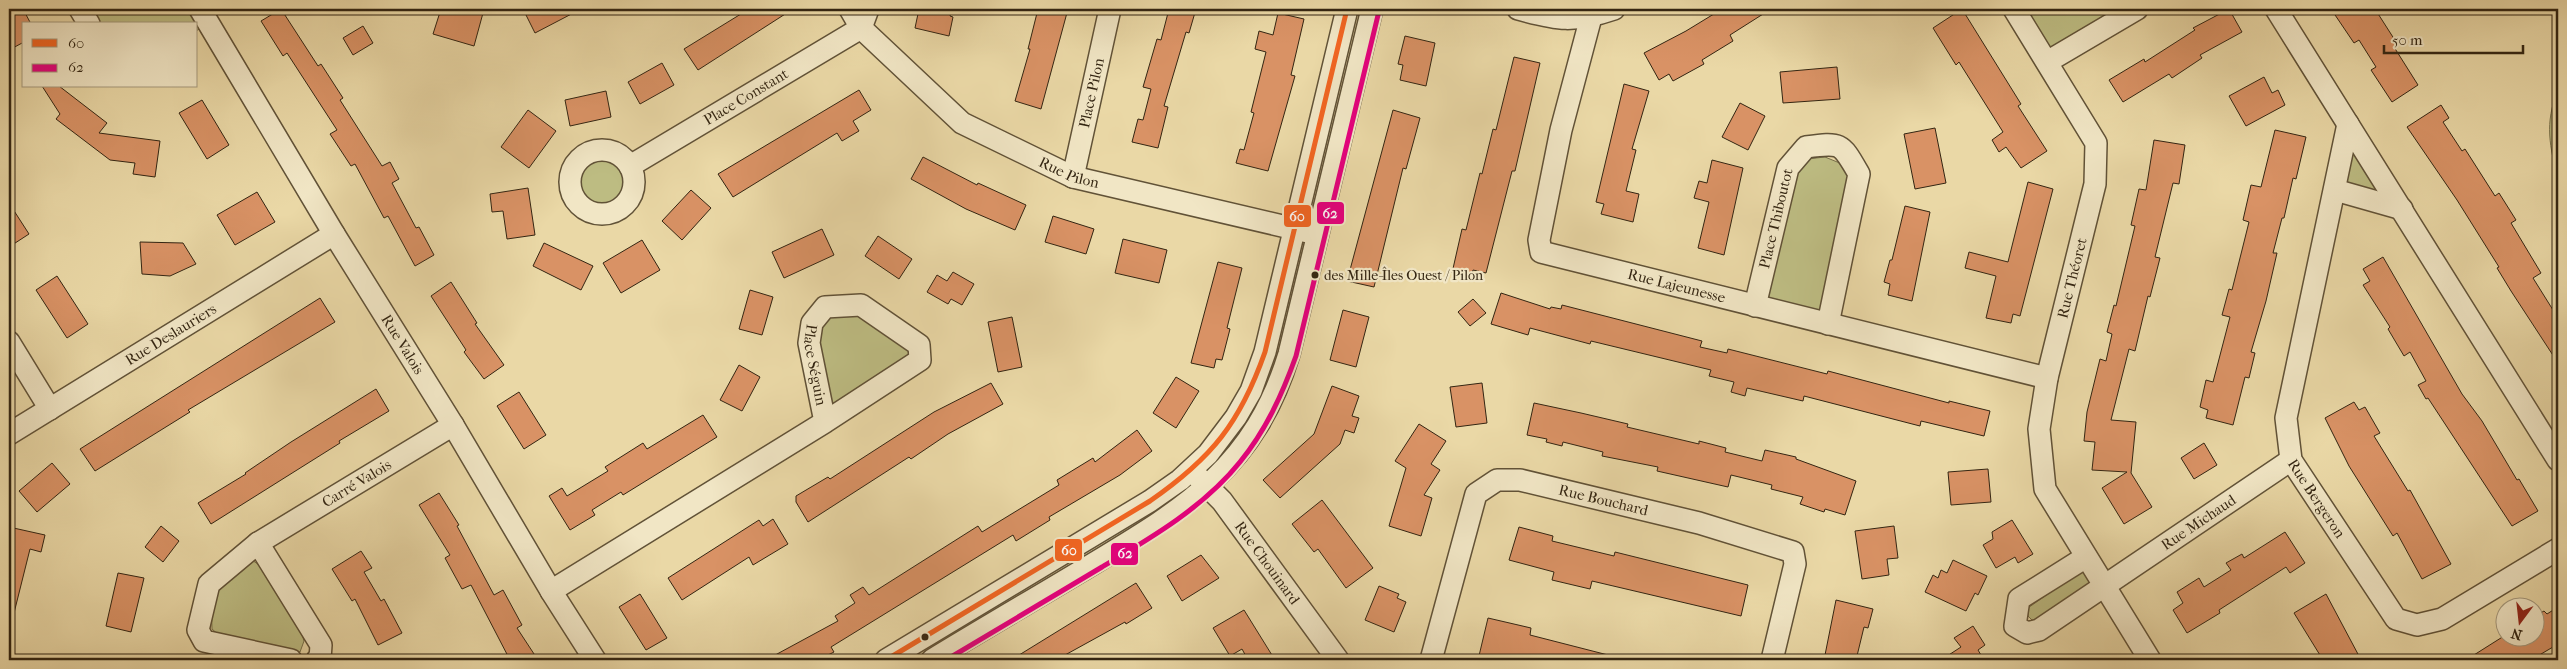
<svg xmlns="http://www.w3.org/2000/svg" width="2567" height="669" font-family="'IM FELL French Canon',serif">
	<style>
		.green { fill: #bdbc82; stroke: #78704a }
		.building { fill: #d99265; stroke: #332512 }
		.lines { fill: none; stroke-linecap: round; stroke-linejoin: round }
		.minor-casing { stroke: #615237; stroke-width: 24 }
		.minor { stroke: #f1e6c5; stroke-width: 21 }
		.bus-1-casing { stroke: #f1e6c5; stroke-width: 9 }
		.bus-2-casing { stroke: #f1e6c5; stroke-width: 9 }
		.bus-1 { stroke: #f26522; stroke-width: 5 }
		.bus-2 { stroke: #e5007d; stroke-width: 5 }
		.bus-dot { fill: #332512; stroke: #f1e6c5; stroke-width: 2 }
		.labels { text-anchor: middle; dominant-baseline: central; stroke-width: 4.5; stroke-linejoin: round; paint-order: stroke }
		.bus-label { font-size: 14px; fill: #332512; stroke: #f1e6c5; text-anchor: start }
		.street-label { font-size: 15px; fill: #332512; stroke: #f1e6c5 }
		.line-badge { stroke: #f1e6c5; stroke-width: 2 }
		.badge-label { font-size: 14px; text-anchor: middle; font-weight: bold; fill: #fff }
	</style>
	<rect width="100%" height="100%" fill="#ead8a6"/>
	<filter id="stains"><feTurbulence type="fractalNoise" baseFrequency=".004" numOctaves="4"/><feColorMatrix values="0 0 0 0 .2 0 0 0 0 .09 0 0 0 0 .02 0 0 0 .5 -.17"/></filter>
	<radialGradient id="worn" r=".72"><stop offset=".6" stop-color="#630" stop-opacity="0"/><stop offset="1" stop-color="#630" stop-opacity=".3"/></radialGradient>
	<g class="green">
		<path d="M88 9H199L209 23 196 31V24H98Z"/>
		<path d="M2025 9H2116L2050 50Z"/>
		<path d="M2558 90V180C2550 146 2544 124 2558 90Z"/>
		<path d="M2350 138 2388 199 2342 186Z"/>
		<circle cx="602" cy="182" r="27"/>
		<path d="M1825 157 1847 166 1849 177 1821 312 1767 299 1795 174 1807 159Z"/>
		<path d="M860 310 910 346 913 357 832 409 815 340 826 313Z"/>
		<path d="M252 560 262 567 300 626 304 641 300 652 288 653 220 636 212 629C210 587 220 582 252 560Z"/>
		<path d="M2083 569 2092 583 2039 620H2032L2028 616V608Z"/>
	</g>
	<g class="building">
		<path d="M9 9H23L31 24H24V42L9 50Z"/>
		<path d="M281 9 318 66 321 64 343 98 340 100 382 166 390 162 399 179 392 183 416 228 419 227 434 255 415 266 388 216 384 218 355 164 351 166 330 134 337 130 287 53 283 56 261 21Z"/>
		<path d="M441 9H470L483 13 474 46 433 34Z"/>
		<path d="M523 9H581L535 33Z"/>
		<path d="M749 9H793L698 70 684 49Z"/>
		<path d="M919 9H952L950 16 953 17 949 36 915 28Z"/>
		<path d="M1038 9H1068L1041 109 1015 101 1030 49H1028Z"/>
		<path d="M1169 9H1196L1189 33 1186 32 1164 106 1168 107 1158 148 1132 142 1138 119 1143 120 1151 89 1143 87 1157 39 1161 40Z"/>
		<path d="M1722 9H1771L1730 35 1733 41 1702 60 1704 64 1673 81 1669 74 1659 80 1644 53 1686 31Z"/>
		<path d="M1962 9 2021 104 2018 106 2047 151 2021 168 2006 147 1999 152 1992 140 2003 132 1959 62 1956 65 1933 28Z"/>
		<path d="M2229 9 2242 32 2200 55 2202 58 2172 78 2169 74 2123 102 2109 80 2144 59 2145 62 2195 30 2193 28Z"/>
		<path d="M2331 9H2375L2398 45 2394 47 2418 85 2392 102 2371 70 2376 67 2359 40 2354 43Z"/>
		<path d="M1278 13 1304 19 1291 75 1295 76 1268 171 1236 163 1240 149 1244 150 1254 113 1251 112 1266 52 1255 49 1259 31 1273 35Z"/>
		<path d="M363 26 373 43 353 55 343 38Z"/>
		<path d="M1405 36 1435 43 1426 86 1400 80 1403 65 1398 64Z"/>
		<path d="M1514 57 1540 63 1515 171H1512L1486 273 1473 270 1471 278 1452 273 1462 229 1466 230 1480 173 1482 174 1493 129 1496 130Z"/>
		<path d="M662 63 674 85 640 104 628 82Z"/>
		<path d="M1837 67 1840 99 1783 103 1780 72Z"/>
		<path d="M2264 77 2272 93 2278 90 2285 105 2246 126 2229 96Z"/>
		<path d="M1624 84 1649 91 1632 149 1636 150 1626 191 1639 194 1633 222 1601 214 1604 204 1596 202Z"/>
		<path d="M42 86H59L107 123 99 133 160 141 155 177 133 174 135 163 110 160 56 119 60 114Z"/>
		<path d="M859 90 871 110 853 121 859 131 842 141 837 133 733 197 718 174Z"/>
		<path d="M606 91 611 117 570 126 565 100Z"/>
		<path d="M202 100 229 145 207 159 179 113Z"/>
		<path d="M1740 103 1765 116 1748 150 1722 137Z"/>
		<path d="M2441 105 2449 118 2443 122 2462 151 2465 149 2495 196 2499 193 2516 220 2511 223 2541 273 2533 278 2558 318V363L2511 291 2497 268 2499 267 2457 200 2407 127Z"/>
		<path d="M528 110 556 131 529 168 501 147Z"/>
		<path d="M1393 110 1420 118 1406 169 1403 168 1374 287 1347 281Z"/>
		<path d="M1935 128 1946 183 1915 189 1904 134Z"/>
		<path d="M2275 130 2306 137 2296 179 2293 178 2284 218H2282L2273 253H2277L2266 301 2251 352 2255 353 2249 378 2245 377 2233 425 2206 418 2208 410 2200 407 2206 380 2213 382 2230 317 2222 315 2229 289 2232 290 2249 222 2243 220 2251 185 2261 187Z"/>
		<path d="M2154 140 2185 145 2179 184 2173 183 2155 257 2160 258 2150 297 2148 296 2135 351 2129 349 2111 420 2136 422 2131 473 2152 507 2124 524 2102 488 2127 472 2092 470 2095 442 2084 441 2087 412 2100 359 2106 361 2112 334 2107 332 2114 305 2116 306 2135 226 2131 225 2139 189 2146 190Z"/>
		<path d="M923 157 977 185 978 183 1026 205 1015 230 966 209 911 179Z"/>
		<path d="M1712 160 1743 168 1724 255 1698 248 1709 202 1694 198 1699 181 1707 183Z"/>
		<path d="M2028 182 2053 189 2020 316 2013 314 2011 323 1986 318 1996 276 1965 268 1969 252 2008 262Z"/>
		<path d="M528 188 535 235 507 239 503 211 492 212 490 194Z"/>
		<path d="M691 190 711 208 682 240 662 221Z"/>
		<path d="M257 192 275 222 235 245 217 215Z"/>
		<path d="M9 203 29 234 9 247Z"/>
		<path d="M1905 206 1930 212 1912 301 1888 295 1890 284 1884 282 1890 260H1892Z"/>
		<path d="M1053 216 1094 229 1086 254 1045 242Z"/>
		<path d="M822 229 834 255 784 278 772 252Z"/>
		<path d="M878 236 912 259 899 279 865 256Z"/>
		<path d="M1123 239 1167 250 1159 283 1115 273Z"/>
		<path d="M642 240 660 270 621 293 603 263Z"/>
		<path d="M140 242 183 243 196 264 170 276 142 274Z"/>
		<path d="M544 243 593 266 581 290 533 266Z"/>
		<path d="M2383 257 2462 394 2482 421 2517 480 2519 479 2538 511 2512 526 2428 398 2426 399 2418 385 2426 381 2410 352 2404 356 2388 329 2390 327 2363 285 2370 281 2363 269Z"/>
		<path d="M1218 262 1242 268 1227 328 1230 329 1222 360 1216 359 1214 368 1191 363Z"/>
		<path d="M953 272 974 284 962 305 951 299 948 304 927 292 937 275 947 281Z"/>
		<path d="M57 276 88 324 67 338 36 290Z"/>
		<path d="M451 282 477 323 475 324 504 365 484 379 464 352 466 350 431 296Z"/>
		<path d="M750 290 773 297 762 335 739 329Z"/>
		<path d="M1501 293 1550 309 1551 307 1561 309 1562 305 1702 341 1700 347 1727 353 1728 349 1827 374 1828 371 1949 403V401L1990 411 1984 436 1921 421 1920 426 1804 396 1803 401 1747 388 1745 396 1731 392 1734 382 1709 376 1711 370 1591 341 1590 344 1530 328 1528 335 1491 324Z"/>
		<path d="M320 298 335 322 188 410 190 412 95 471 80 449Z"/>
		<path d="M1473 299 1486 313 1470 326 1458 312Z"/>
		<path d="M1343 310 1369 317 1356 367 1330 360Z"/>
		<path d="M1012 317 1022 367 998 372 988 322Z"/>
		<path d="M739 365 760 377 742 411 720 400Z"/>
		<path d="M1176 377 1199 391 1176 428 1153 413Z"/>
		<path d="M991 383 1003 404 948 434 911 459 909 457 808 522 796 502V496L828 477 830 479 934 412Z"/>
		<path d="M1482 383 1487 423 1456 427 1450 387Z"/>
		<path d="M1332 386 1359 396 1352 416 1359 418 1354 433 1345 430 1340 444 1280 498 1263 480 1314 434Z"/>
		<path d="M376 389 389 411 339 441 340 443 211 524 198 503 246 474 245 473 291 442Z"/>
		<path d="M519 392 546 435 524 449 497 406Z"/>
		<path d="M2354 402 2359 410 2365 407 2380 433 2374 436 2408 491 2410 490 2451 564 2422 579 2397 533 2393 536 2349 466 2325 418Z"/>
		<path d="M1534 403 1581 413 1628 424 1627 427 1699 444V441L1726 448 1725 452 1762 461 1765 450 1796 457V459L1856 481 1845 515 1825 509 1824 512 1800 504 1803 497 1771 489 1772 485 1731 475 1728 487 1657 471 1658 467 1602 456 1603 452 1563 442 1562 446 1546 442 1547 439 1527 435Z"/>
		<path d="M703 415 717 437 623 495 621 492 592 510 595 515 570 530 549 496 562 488 567 496 608 471 605 467 643 443 647 449Z"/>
		<path d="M1419 424 1446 441 1431 464 1440 470 1424 495 1432 498 1421 536 1389 526 1406 468 1395 461Z"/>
		<path d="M1137 430 1152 451 1120 475 1049 517 1050 520 1016 541 1013 535 831 647 834 652 818 660H766L838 621 835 616 855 603 850 595 863 587 869 595 978 526 982 532 1059 485 1057 480 1093 458 1095 462Z"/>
		<path d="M2204 443 2217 465 2194 479 2181 458Z"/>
		<path d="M52 463 70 484 37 512 19 491Z"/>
		<path d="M1988 469 1991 502 1951 505 1948 472Z"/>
		<path d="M439 493 459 525 457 526 494 595 503 590 522 625 517 628 538 660H510L471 585 462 589 445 558 450 555 419 505Z"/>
		<path d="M1322 500 1373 568 1346 588 1318 549 1314 552 1292 524Z"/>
		<path d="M773 519 788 544 753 565 749 557 682 600 668 578 759 520 763 526Z"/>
		<path d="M2012 520 2033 554 2018 563 2015 557 1996 568 1983 545 1993 539 1992 532Z"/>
		<path d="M161 526 179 541 163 562 145 547Z"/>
		<path d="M1894 526 1898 558 1887 559 1889 575 1862 579 1855 531Z"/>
		<path d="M9 527 45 535 41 552 30 549 14 613 9 612Z"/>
		<path d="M1519 527 1553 536 1552 541 1614 556 1615 552 1748 585 1741 616 1592 581 1590 589 1552 580 1554 572 1509 560Z"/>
		<path d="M2285 532 2305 563 2290 573 2286 567 2219 610 2220 613 2187 633 2173 610 2183 603 2177 592 2199 578 2204 587 2231 570 2226 563 2242 554 2244 558Z"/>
		<path d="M361 551 372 568 364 572 381 601 384 599 402 633 378 645 355 599 352 601 332 569Z"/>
		<path d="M1201 555 1219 578 1182 601 1167 576Z"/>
		<path d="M1953 560 1987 576 1978 595 1975 593 1966 611 1925 592 1933 575 1938 578 1941 570 1947 573Z"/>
		<path d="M118 573 144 578 131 632 106 626Z"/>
		<path d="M1136 583 1152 608 1126 624 1125 622 1056 660H1011Z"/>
		<path d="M1379 586 1399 594 1397 598 1406 602 1394 632 1365 620Z"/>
		<path d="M640 594 667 638 646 650 619 607Z"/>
		<path d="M2326 594 2359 656 2351 660H2323L2294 613Z"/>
		<path d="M1836 600 1873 609 1868 628 1864 627 1856 660H1824Z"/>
		<path d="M2558 607V644L2531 660H2466L2504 636H2534V617L2544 611 2547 614Z"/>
		<path d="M1244 610 1275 660H1248L1242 649 1230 656 1213 628Z"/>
		<path d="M1488 618 1531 628 1530 635 1608 655V660H1478Z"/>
		<path d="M1973 626 1985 645 1978 650 1984 660H1941L1961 647 1954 638Z"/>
	</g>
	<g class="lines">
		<g class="minor-casing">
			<g id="minor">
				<path d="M80 9 89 24"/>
				<path id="s1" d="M200 9 334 234 453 425 551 591 595 660"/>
				<path id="s2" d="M850 9 861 28 962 123 1073 177 1308 232"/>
				<path d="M1518 9C1558 20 1573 23 1614 9"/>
				<path d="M2014 9 2096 143 2095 184 2047 378 2039 429 2045 489 2150 660"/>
				<path d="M2276 9 2558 460"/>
				<path id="s3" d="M1591 17 1561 130 1539 240 1541 252 2047 378"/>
				<path d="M2047 62 2137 9"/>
				<path id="s4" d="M2348 124 2286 418 2291 460 2396 619 2417 625 2442 619 2558 549"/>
				<circle cx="602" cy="182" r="32"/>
				<path id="s5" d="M630 166 861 28 868 9"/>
				<path id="s6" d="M1073 177 1110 9"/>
				<path d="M2335 190 2402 209"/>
				<path id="s7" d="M1755 306 1788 168 1806 147C1842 142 1841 143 1859 174L1828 324"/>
				<path d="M9 342 50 409"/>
				<path id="s8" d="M9 434 334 234"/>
				<path id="s9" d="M1197 476 1222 501 1338 660"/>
				<path d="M258 543 321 645 320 659 317 660"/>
				<path id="s10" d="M2086 557 2019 599 2015 626 2027 633 2039 630 2291 460"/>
				<path id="s11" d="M551 591 825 422 920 360 919 345 861 305 825 307 812 323 809 343 825 422"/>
				<path id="s12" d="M291 660 204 641 198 630 209 584 258 543 453 425"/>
				<path d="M886 660 1150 501 1180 480 1208 454 1236 417 1251 391 1265 352 1347 9"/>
				<path d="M932 660C981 630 1031 601 1081 571 1180 511 1253 472 1289 354L1372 9"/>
				<path id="s13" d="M1431 660 1476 494 1497 480H1520L1699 523 1793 552 1795 564 1772 660"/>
			</g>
		</g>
		<use href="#minor" class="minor"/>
		<g class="bus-1-casing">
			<path id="bus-1" d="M886 660 1150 501C1212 458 1240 423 1265 352L1347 9"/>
		</g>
		<g class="bus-2-casing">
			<path id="bus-2" d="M946 660C998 629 1050 598 1102 567 1151 538 1204 507 1240 462 1266 430 1282 395 1296 356L1379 11"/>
		</g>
		<use href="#bus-1" class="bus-1"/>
		<use href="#bus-2" class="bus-2"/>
	</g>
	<g class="bus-dot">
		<circle cx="1315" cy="275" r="4.5"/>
		<circle cx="925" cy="637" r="4.5"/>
	</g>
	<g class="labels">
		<g class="bus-label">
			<text x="1324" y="275">des Mille-Îles Ouest / Pilon</text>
		</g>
		<g class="street-label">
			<text stroke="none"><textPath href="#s6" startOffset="86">Place Pilon</textPath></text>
			<text stroke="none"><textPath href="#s5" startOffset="135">Place Constant</textPath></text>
			<text stroke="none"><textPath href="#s2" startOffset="279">Rue Pilon</textPath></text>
			<text stroke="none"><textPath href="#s7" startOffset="90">Place Thiboutot</textPath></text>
			<text transform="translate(2072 278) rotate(-76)">Rue Théoret</text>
			<text stroke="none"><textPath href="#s3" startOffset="381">Rue Lajeunesse</textPath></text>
			<text stroke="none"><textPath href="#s8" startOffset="190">Rue Deslauriers</textPath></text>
			<text stroke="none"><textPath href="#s1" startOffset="392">Rue Valois</textPath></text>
			<text stroke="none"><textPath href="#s11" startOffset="620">Place Séguin</textPath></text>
			<text stroke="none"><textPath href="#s12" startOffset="328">Carré Valois</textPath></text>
			<text stroke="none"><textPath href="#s4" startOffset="389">Rue Bergeron</textPath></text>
			<text stroke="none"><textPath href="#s13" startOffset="306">Rue Bouchard</textPath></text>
			<text stroke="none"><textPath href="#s10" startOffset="325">Rue Michaud</textPath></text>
			<text stroke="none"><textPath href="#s9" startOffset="112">Rue Chouinard</textPath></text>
		</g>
	</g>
	<g class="line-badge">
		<rect x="1316" y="201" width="29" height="24" rx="5" fill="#e5007d"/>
		<rect x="1283" y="204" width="29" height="24" rx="5" fill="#f26522"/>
		<rect x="1054" y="538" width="29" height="24" rx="5" fill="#f26522"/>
		<rect x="1110" y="542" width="29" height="24" rx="5" fill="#e5007d"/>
	</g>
	<g class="badge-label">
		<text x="1330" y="218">62</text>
		<text x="1297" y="221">60</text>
		<text x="1069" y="555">60</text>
		<text x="1125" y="558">62</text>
	</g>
	<rect width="2567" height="669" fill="none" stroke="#ead8a6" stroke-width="30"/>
	<rect x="10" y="10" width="2547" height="649" fill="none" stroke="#332512" stroke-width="2.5"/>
	<rect x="15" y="15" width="2537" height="639" fill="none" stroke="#332512"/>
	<rect x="22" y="22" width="175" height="65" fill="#f1e6c5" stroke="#a5997d"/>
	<rect x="32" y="39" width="25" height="8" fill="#f26522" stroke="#a5997d"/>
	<text x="68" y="48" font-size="15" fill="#332512">60</text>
	<rect x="32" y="64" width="25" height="8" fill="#e5007d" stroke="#a5997d"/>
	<text x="68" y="72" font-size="15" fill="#332512">62</text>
	<g transform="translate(2520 622) rotate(195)"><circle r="24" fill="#f1e6c5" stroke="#a5997d"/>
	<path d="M0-4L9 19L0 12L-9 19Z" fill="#8f2418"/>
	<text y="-8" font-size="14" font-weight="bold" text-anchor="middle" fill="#332512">N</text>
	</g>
	<path d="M2384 45v8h139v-8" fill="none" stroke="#332512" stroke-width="2.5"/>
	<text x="2392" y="45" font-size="15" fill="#332512" stroke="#f1e6c5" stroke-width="4" paint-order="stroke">50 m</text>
	<rect width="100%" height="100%" filter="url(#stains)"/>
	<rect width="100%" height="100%" fill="url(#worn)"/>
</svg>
